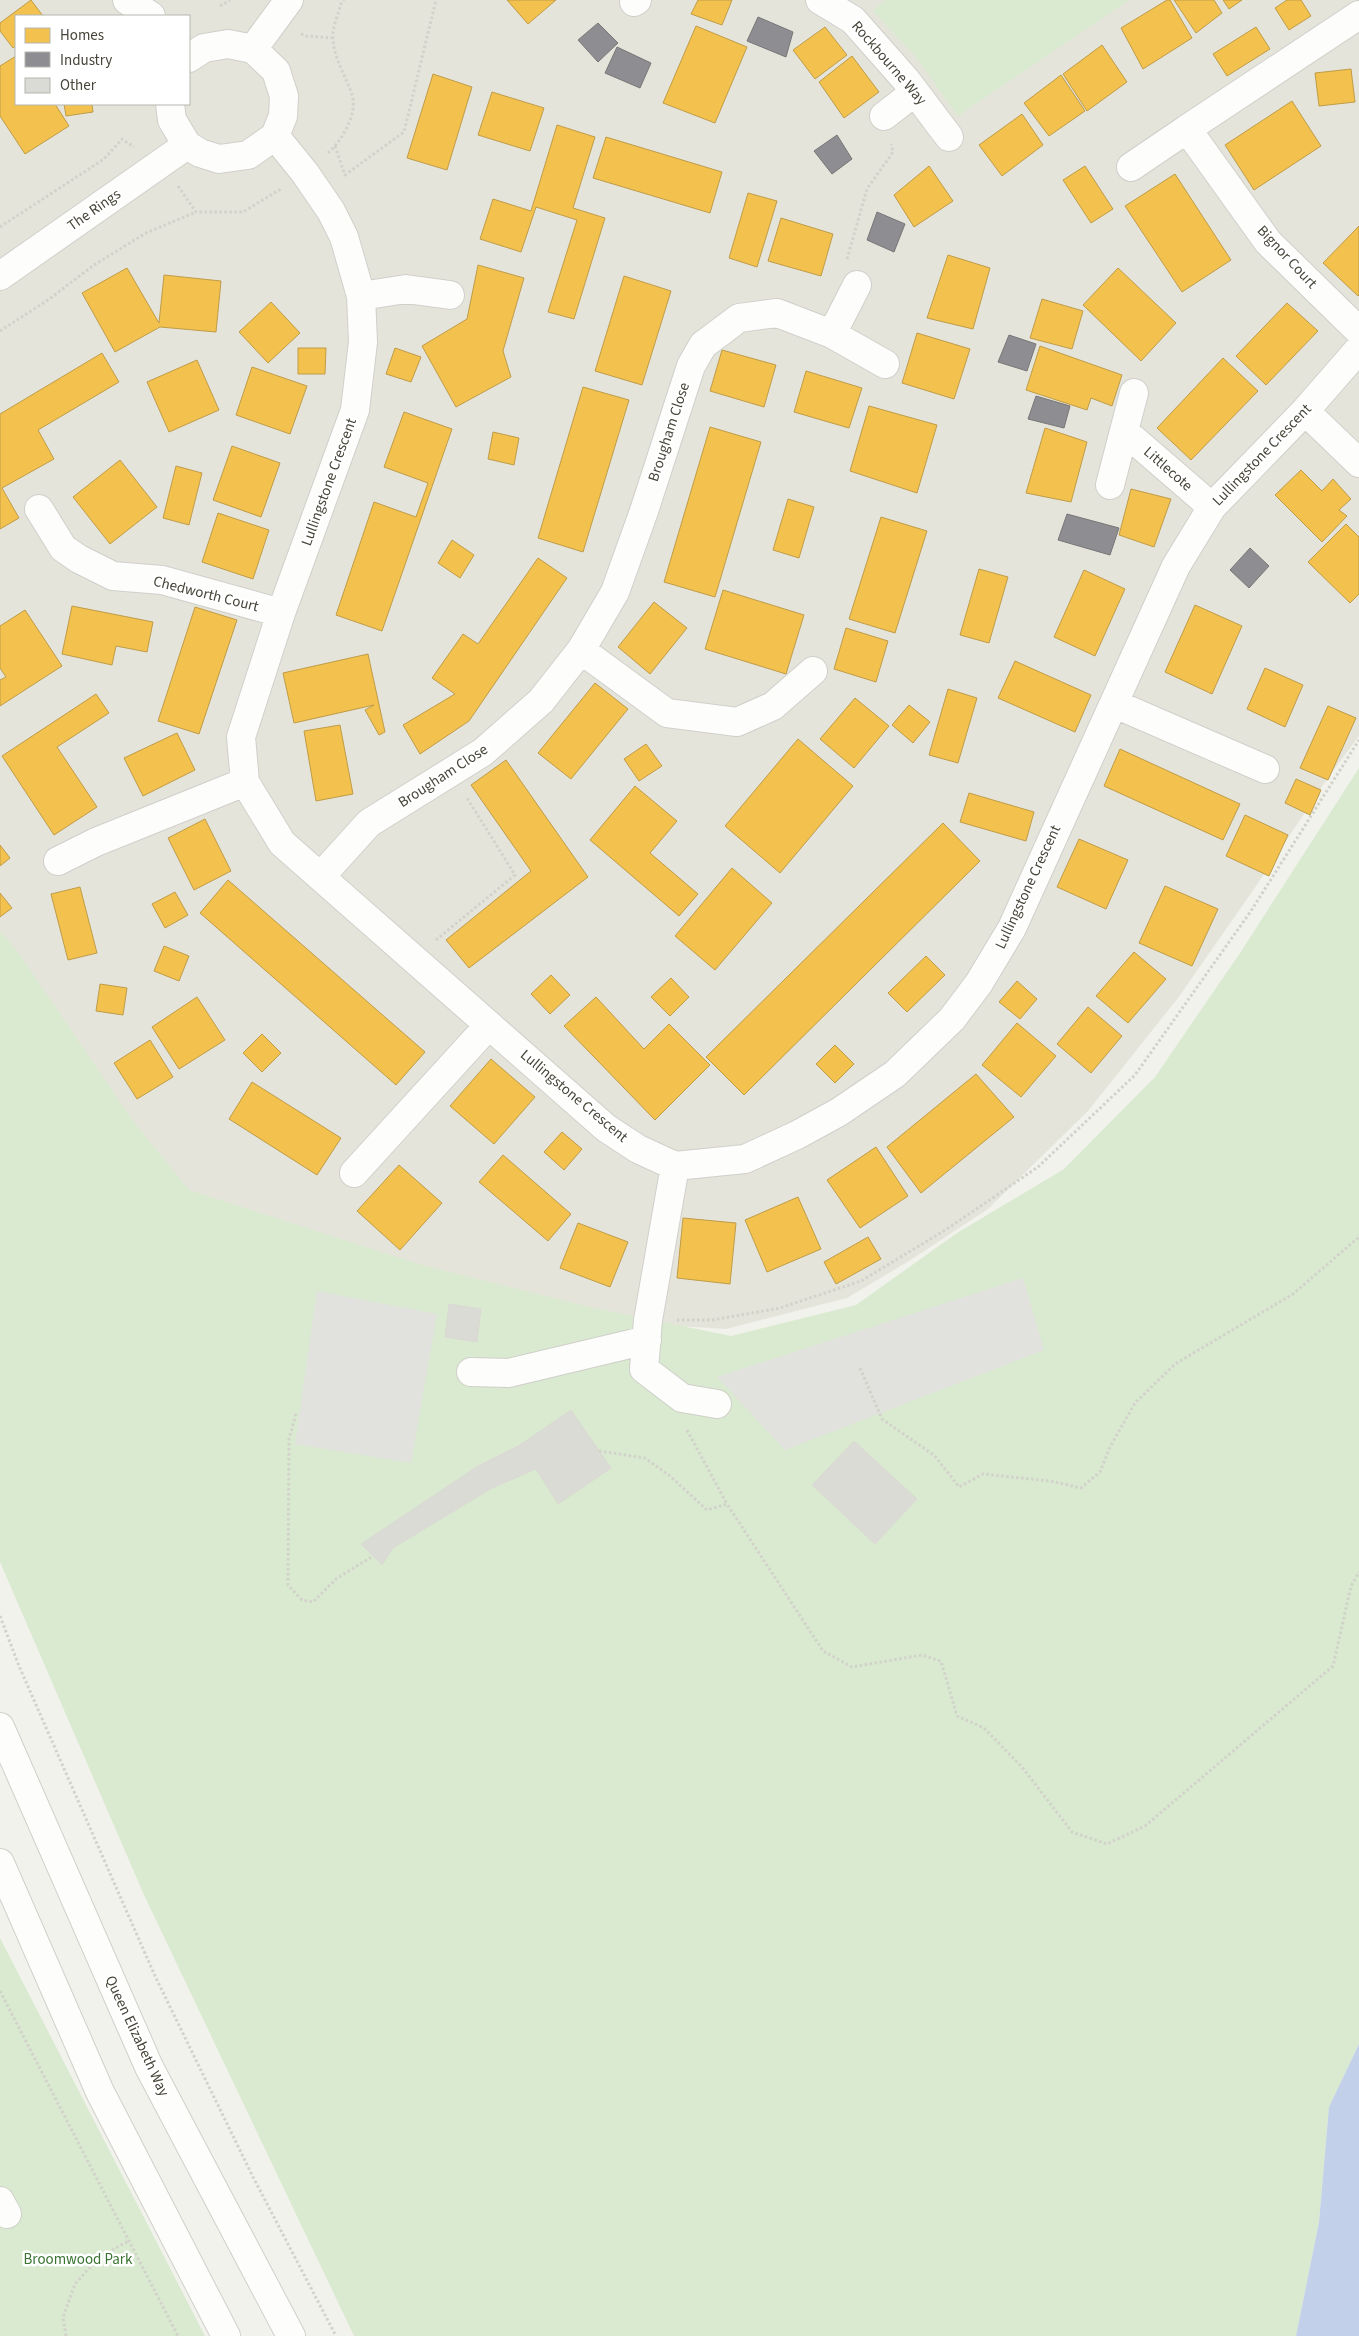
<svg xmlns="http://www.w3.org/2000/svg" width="1359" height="2336" font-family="'Source Sans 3',sans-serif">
	<rect width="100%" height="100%" fill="#f2f2ed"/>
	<!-- residential -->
	<path fill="#e5e4db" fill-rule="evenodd" d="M 0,0 L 1359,0 L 1359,736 L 1327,779 L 1254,889 L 1178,998 L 1088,1111 L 988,1209 L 909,1261 L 847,1298 L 726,1329 L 564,1319 L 184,1189 L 168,1172 L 0,944 ZM 16,16 L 189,16 L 189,104 L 16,104 Z"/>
	<!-- green -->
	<path fill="#d9ead0" d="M 885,0 L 1129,0 L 958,116 L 915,56 L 873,11 Z
		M 1359,768 L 1359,2044 L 1329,2107 L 1319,2222 L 1296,2336 L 354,2336 L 144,1895 L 0,1562 L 0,931 L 18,952 L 133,1121 L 189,1190 L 422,1265 L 594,1308 L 731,1336 L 856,1305 L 957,1233 L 1064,1169 L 1155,1077 L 1240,953 Z
		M 0,1938 L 205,2336 L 0,2336 Z"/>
	<!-- parking -->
	<path fill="#e1e1dd" d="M 1023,1278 L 1044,1350 L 785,1450 L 717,1377 Z
		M 317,1291 L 437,1314 L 411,1463 L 295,1444 Z"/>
	<!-- water -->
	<path fill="#c2d0ea" d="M 1359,2044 L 1359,2336 L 1296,2336 L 1319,2222 L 1329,2107 Z"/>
	<!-- homes -->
	<path fill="#f2c14e" stroke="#bf9c48" d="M 31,0 L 43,16 L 16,16 L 16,46 L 13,48 L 0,31 L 0,23 Z
		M 507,0 L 556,0 L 528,24 Z
		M 698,0 L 732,0 L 722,25 L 691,14 Z
		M 1167,0 L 1170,0 L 1192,38 L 1143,69 L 1121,28 Z
		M 1174,0 L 1214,0 L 1222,13 L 1196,33 Z
		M 1223,0 L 1242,0 L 1229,9 Z
		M 1287,0 L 1301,0 L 1311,16 L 1289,30 L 1275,8 Z
		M 696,26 L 747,47 L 715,123 L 663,103 Z
		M 825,27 L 847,55 L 815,79 L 793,50 Z
		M 1256,27 L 1270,49 L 1227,76 L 1213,54 Z
		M 1102,45 L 1127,82 L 1087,111 L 1063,74 Z
		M 16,56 L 16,104 L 55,104 L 69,126 L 25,154 L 0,116 L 0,66 Z
		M 852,56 L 879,92 L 844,118 L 819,82 Z
		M 1351,69 L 1355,102 L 1319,106 L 1315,73 Z
		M 433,74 L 472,87 L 447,170 L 407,158 Z
		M 1061,75 L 1085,111 L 1049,136 L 1024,103 Z
		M 492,92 L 544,108 L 530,151 L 478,135 Z
		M 1292,101 L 1321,146 L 1254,190 L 1225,145 Z
		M 64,104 L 92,104 L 93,112 L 66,116 Z
		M 1022,114 L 1043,145 L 1002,176 L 979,145 Z
		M 557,125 L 595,137 L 573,208 L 605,218 L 574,319 L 548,312 L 577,220 L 536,207 L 521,252 L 480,239 L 493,199 L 531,211 Z
		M 606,137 L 722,172 L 710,213 L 593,178 Z
		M 929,166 L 953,201 L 914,227 L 894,195 Z
		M 1085,166 L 1113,209 L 1091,223 L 1063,180 Z
		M 1175,174 L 1231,260 L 1182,292 L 1125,206 Z
		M 748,193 L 777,201 L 757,267 L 729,258 Z
		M 781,218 L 833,234 L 821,276 L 768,261 Z
		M 1359,226 L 1359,295 L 1358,296 L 1323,263 Z
		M 948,255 L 990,268 L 973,329 L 927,318 Z
		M 478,265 L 524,278 L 503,351 L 511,377 L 456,407 L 422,346 L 467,319 Z
		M 127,268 L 159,323 L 164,275 L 221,281 L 216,332 L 160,327 L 115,352 L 82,293 Z
		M 1118,268 L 1176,323 L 1141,361 L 1083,305 Z
		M 624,276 L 671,291 L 642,385 L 595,371 Z
		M 1042,299 L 1083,311 L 1072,349 L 1030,338 Z
		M 271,302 L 300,333 L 268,363 L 239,332 Z
		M 1287,303 L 1318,331 L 1266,385 L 1236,356 Z
		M 917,333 L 970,349 L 954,399 L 902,383 Z
		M 1040,346 L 1122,375 L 1112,406 L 1091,398 L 1087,410 L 1026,390 Z
		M 298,348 L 326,348 L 325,374 L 298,374 Z
		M 395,348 L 421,357 L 411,382 L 386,374 Z
		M 722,350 L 776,365 L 764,407 L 710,391 Z
		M 102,353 L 119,382 L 38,430 L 54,459 L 2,488 L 19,518 L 0,529 L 0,414 Z
		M 1223,358 L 1258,391 L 1191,460 L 1157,428 Z
		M 197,360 L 219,410 L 169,432 L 147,382 Z
		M 252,367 L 307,386 L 290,434 L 236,415 Z
		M 806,371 L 862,388 L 849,428 L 794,412 Z
		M 583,387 L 629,400 L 583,552 L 538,538 Z
		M 869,406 L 937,425 L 917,493 L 850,471 Z
		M 404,412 L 452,429 L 382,631 L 336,615 L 374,502 L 416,517 L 428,483 L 384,467 Z
		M 710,427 L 761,442 L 715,597 L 664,582 Z
		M 1045,428 L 1087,442 L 1071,502 L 1026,493 Z
		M 493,432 L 519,438 L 514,465 L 488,459 Z
		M 232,446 L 280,463 L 261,517 L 213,500 Z
		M 120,460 L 157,507 L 110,544 L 73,497 Z
		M 176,466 L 202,473 L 189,525 L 163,518 Z
		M 1301,470 L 1322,491 L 1333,479 L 1351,499 L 1339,510 L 1347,516 L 1322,542 L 1275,495 Z
		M 1131,489 L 1171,499 L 1154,547 L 1119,535 Z
		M 788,499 L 814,507 L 799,558 L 773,550 Z
		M 218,513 L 269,530 L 253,579 L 202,562 Z
		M 881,517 L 927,531 L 895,633 L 849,619 Z
		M 1346,524 L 1359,537 L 1359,594 L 1350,603 L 1308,562 Z
		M 452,540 L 474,555 L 460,578 L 438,563 Z
		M 538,558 L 567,578 L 469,721 L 420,754 L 403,725 L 455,694 L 432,678 L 463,634 L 478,644 Z
		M 979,569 L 1008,577 L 989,643 L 960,635 Z
		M 1084,570 L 1125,589 L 1095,656 L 1054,637 Z
		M 723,590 L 804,615 L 786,674 L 705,649 Z
		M 654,602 L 687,628 L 650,674 L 618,647 Z
		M 1195,605 L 1242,626 L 1212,694 L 1165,672 Z
		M 72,606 L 153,622 L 147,652 L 116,646 L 112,665 L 62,654 Z
		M 195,607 L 237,620 L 199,734 L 158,721 Z
		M 25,610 L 62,666 L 0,706 L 0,680 L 6,677 L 0,668 L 0,626 Z
		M 846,628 L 888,641 L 876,682 L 834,669 Z
		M 368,654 L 385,732 L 379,735 L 365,710 L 374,705 L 294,723 L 283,673 Z
		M 1015,661 L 1091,695 L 1075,732 L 998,698 Z
		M 1265,668 L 1303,685 L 1285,727 L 1247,709 Z
		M 595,683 L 628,709 L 571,779 L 538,753 Z
		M 948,689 L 977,698 L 958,763 L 929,755 Z
		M 96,694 L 109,713 L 57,747 L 97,807 L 54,835 L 2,756 Z
		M 855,698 L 889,726 L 854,768 L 820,739 Z
		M 909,705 L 930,722 L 913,743 L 892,725 Z
		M 1328,706 L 1356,718 L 1328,780 L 1300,768 Z
		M 340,725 L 353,794 L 316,801 L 304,731 Z
		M 177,733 L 195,770 L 143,796 L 124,758 Z
		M 798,739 L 853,786 L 780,873 L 725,826 Z
		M 646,744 L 662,766 L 639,781 L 624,759 Z
		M 1120,749 L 1240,804 L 1223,840 L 1104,786 Z
		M 506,760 L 588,877 L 469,968 L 446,940 L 531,871 L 471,785 Z
		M 1296,779 L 1321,790 L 1310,815 L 1285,803 Z
		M 635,786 L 677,821 L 650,853 L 698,894 L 679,916 L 590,840 Z
		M 969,793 L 1034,812 L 1026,841 L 960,822 Z
		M 1245,815 L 1288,835 L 1269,876 L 1226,856 Z
		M 205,819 L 231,871 L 194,890 L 168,838 Z
		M 943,823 L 980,861 L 744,1095 L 706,1057 Z
		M 1079,839 L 1128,860 L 1106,909 L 1057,887 Z
		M 0,845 L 10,858 L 0,866 Z
		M 732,868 L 772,903 L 715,970 L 675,936 Z
		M 228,880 L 425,1052 L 396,1085 L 200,913 Z
		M 1165,886 L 1218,909 L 1192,966 L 1139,943 Z
		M 80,887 L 97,953 L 68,960 L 51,894 Z
		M 175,892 L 188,915 L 165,928 L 152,904 Z
		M 0,893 L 12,908 L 0,917 Z
		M 164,946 L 189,956 L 179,981 L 154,971 Z
		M 1134,952 L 1166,979 L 1128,1023 L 1096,996 Z
		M 926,956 L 945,975 L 907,1012 L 888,993 Z
		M 551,975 L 570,995 L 550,1014 L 531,994 Z
		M 671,978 L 689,997 L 670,1016 L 651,997 Z
		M 1017,981 L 1037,999 L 1020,1019 L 999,1002 Z
		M 100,984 L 127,988 L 123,1015 L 96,1011 Z
		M 197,997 L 225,1040 L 179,1069 L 152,1027 Z
		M 596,997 L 644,1049 L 669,1024 L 710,1065 L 655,1120 L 564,1026 Z
		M 1088,1007 L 1122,1036 L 1091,1073 L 1057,1044 Z
		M 1017,1023 L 1056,1056 L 1021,1097 L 982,1065 Z
		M 262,1034 L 281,1053 L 262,1072 L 243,1053 Z
		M 150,1040 L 173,1077 L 137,1099 L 114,1063 Z
		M 835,1045 L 854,1064 L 835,1083 L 816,1064 Z
		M 491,1059 L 535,1097 L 494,1144 L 450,1106 Z
		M 976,1074 L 1014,1117 L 921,1193 L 887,1147 Z
		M 252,1082 L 341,1138 L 317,1175 L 229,1119 Z
		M 562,1132 L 582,1149 L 564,1170 L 544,1152 Z
		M 876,1147 L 908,1196 L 860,1228 L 827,1180 Z
		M 503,1155 L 571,1214 L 548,1241 L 479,1182 Z
		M 399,1165 L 442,1203 L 400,1250 L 357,1211 Z
		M 798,1197 L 821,1249 L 767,1272 L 745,1220 Z
		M 683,1218 L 736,1223 L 730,1284 L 677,1278 Z
		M 578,1223 L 628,1242 L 610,1287 L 560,1268 Z
		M 868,1237 L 881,1259 L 836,1284 L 824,1262 Z"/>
	<!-- industry -->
	<path fill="#8d8d92" stroke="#787777" d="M 758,17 L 793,32 L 786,57 L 747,41 Z
		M 598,23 L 618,43 L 598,62 L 578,40 Z
		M 617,47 L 651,63 L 640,88 L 605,73 Z
		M 837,135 L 852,159 L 832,174 L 814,151 Z
		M 877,212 L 905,224 L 894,252 L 867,240 Z
		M 1009,335 L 1036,344 L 1027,371 L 998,362 Z
		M 1036,396 L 1070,406 L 1064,428 L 1028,419 Z
		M 1067,514 L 1119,528 L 1110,555 L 1058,540 Z
		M 1250,548 L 1269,566 L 1249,588 L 1230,570 Z"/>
	<!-- building -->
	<path fill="#dbdbd5" stroke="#dad9d3" d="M 449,1304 L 481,1309 L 477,1342 L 445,1337 Z
		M 571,1410 L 611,1468 L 558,1504 L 536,1469 L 492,1488 L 393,1548 L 382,1565 L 361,1544 L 478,1466 L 520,1445 Z
		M 854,1441 L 917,1499 L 875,1544 L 812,1485 Z"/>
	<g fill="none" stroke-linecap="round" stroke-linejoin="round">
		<!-- minor casing -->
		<g stroke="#d0cfca" stroke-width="30">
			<path id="minor" d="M 127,0 L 151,16
				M 820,0 L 853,20 L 906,80 L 949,137
				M 634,2 L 637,0
				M 253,49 L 289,0
				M 170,104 L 172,120 L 187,145 L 200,153 L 219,159 L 248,155 L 275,136 L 283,116 L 284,96 L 276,71 L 253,49 L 228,44 L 204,48 L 189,58
				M 884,116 L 915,92
				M 1187,129 L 1359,15
				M 275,136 L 305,173 L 331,211 L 344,237 L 361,296 L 363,342 L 355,410 L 281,613 L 241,737 L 245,782 L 282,843 L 606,1128 L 638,1149 L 675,1166 L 745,1159 L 797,1135 L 839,1112 L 895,1074 L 952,1019 L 979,983 L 1012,928 L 1176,566 L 1212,507 L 1305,411 L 1359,349
				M 1131,167 L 1187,129 L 1268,242 L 1359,331
				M 0,276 L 187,145
				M 361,296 L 406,289 L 450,295
				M 832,334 L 857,285
				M 1305,411 L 1359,463
				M 1124,431 L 1134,393
				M 1110,485 L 1124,431 L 1212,507
				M 39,509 L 63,548 L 79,559 L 113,576 L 162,580 L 281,613
				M 581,650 L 667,713 L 737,722 L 773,706 L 813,671
				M 1115,704 L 1265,769
				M 58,861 L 96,842 L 245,782
				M 321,876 L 369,823 L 483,752 L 541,701 L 581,650 L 615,592 L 644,511 L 691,366 L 703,345 L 739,318 L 777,313 L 832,334 L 885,364
				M 675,1166 L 648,1320 L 644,1369 L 682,1398 L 717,1404
				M 354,1173 L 489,1025
				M 471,1372 L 509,1373 L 647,1340
				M 0,1727 L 149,2067 L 291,2336
				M 0,1863 L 100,2092 L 226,2336
				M 0,2201 L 7,2214"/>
		</g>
		<!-- path -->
		<path stroke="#d2d2cb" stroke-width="3" stroke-dasharray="2.5 2.5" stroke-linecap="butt" d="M 220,6 L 230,0
			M 301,34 L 306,36 L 333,38
			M 335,146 L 345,175 L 404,132 L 436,0
			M 328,153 C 342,140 358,114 352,95 C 346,76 334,59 333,39 C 332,28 338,15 341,4 L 344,0
			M 178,186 L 196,212 L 243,212 L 281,189
			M 0,227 L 104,159 L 122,139 L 134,147
			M 847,259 L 867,189 L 893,152 L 891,144
			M 0,331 L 48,300 L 94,265 L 146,233 L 196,212
			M 436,940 L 515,875 L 467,798
			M 677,1320 L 712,1320 L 780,1308 L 861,1281 L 947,1229 L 1038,1167 L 1135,1075 L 1251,911 L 1359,740
			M 860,1368 L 882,1419 L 935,1456 L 959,1487 L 983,1474 L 1050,1481 L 1081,1488 L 1100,1472 L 1110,1447 L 1135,1403 L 1175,1364 L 1293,1294 L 1359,1237
			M 296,1414 L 289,1439 L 288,1585 L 302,1600 L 313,1602 L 336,1579 L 373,1556
			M 687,1430 L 727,1504
			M 599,1451 L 645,1458 L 670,1476 L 707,1510 L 727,1504 L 823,1651 L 852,1667 L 922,1655 L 941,1661 L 957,1716 L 984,1728 L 1022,1767 L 1072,1832 L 1107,1844 L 1145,1826 L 1333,1666 L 1351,1586 L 1359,1572
			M 0,1616 L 19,1666 L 155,1976 L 253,2177 L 336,2336
			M 0,1991 L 178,2336
			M 66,2336 L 63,2317 L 75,2284 L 98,2258 L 130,2240"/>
		<!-- minor -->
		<use href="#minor" stroke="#fdfdfc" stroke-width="28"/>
	</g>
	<g text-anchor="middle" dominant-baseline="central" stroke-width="5" stroke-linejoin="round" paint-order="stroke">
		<!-- street labels -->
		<g font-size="15" fill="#474539" stroke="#fff">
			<text transform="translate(889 63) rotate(49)">Rockbourne Way</text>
			<text transform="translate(94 210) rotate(-35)">The Rings</text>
			<text transform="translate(1287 257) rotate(47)">Bignor Court</text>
			<text transform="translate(669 432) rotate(-72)">Brougham Close</text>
			<text transform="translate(1262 455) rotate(-46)">Lullingstone Crescent</text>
			<text transform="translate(1168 469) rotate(41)">Littlecote</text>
			<text transform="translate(329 482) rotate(-70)">Lullingstone Crescent</text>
			<text transform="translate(206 594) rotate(14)">Chedworth Court</text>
			<text transform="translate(443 776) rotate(-33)">Brougham Close</text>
			<text transform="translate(1028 887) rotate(-65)">Lullingstone Crescent</text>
			<text transform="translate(574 1096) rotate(40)">Lullingstone Crescent</text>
			<text transform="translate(137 2036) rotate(65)">Queen Elizabeth Way</text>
		</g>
		<!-- park labels -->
		<g font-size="15" fill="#3a7332" stroke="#fff">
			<text x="78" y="2259">Broomwood Park</text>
		</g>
	</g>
	<!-- legend -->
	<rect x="15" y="15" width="175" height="90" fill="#ffffff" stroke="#b5b5b0"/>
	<rect x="25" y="28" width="25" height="15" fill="#f2c14e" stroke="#b5b5b0"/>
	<text x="60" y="40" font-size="15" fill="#474539">Homes</text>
	<rect x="25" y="52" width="25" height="15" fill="#8d8d92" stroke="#b5b5b0"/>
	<text x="60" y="65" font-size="15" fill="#474539">Industry</text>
	<rect x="25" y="78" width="25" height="15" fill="#dbdbd5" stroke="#b5b5b0"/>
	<text x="60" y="90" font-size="15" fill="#474539">Other</text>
</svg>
